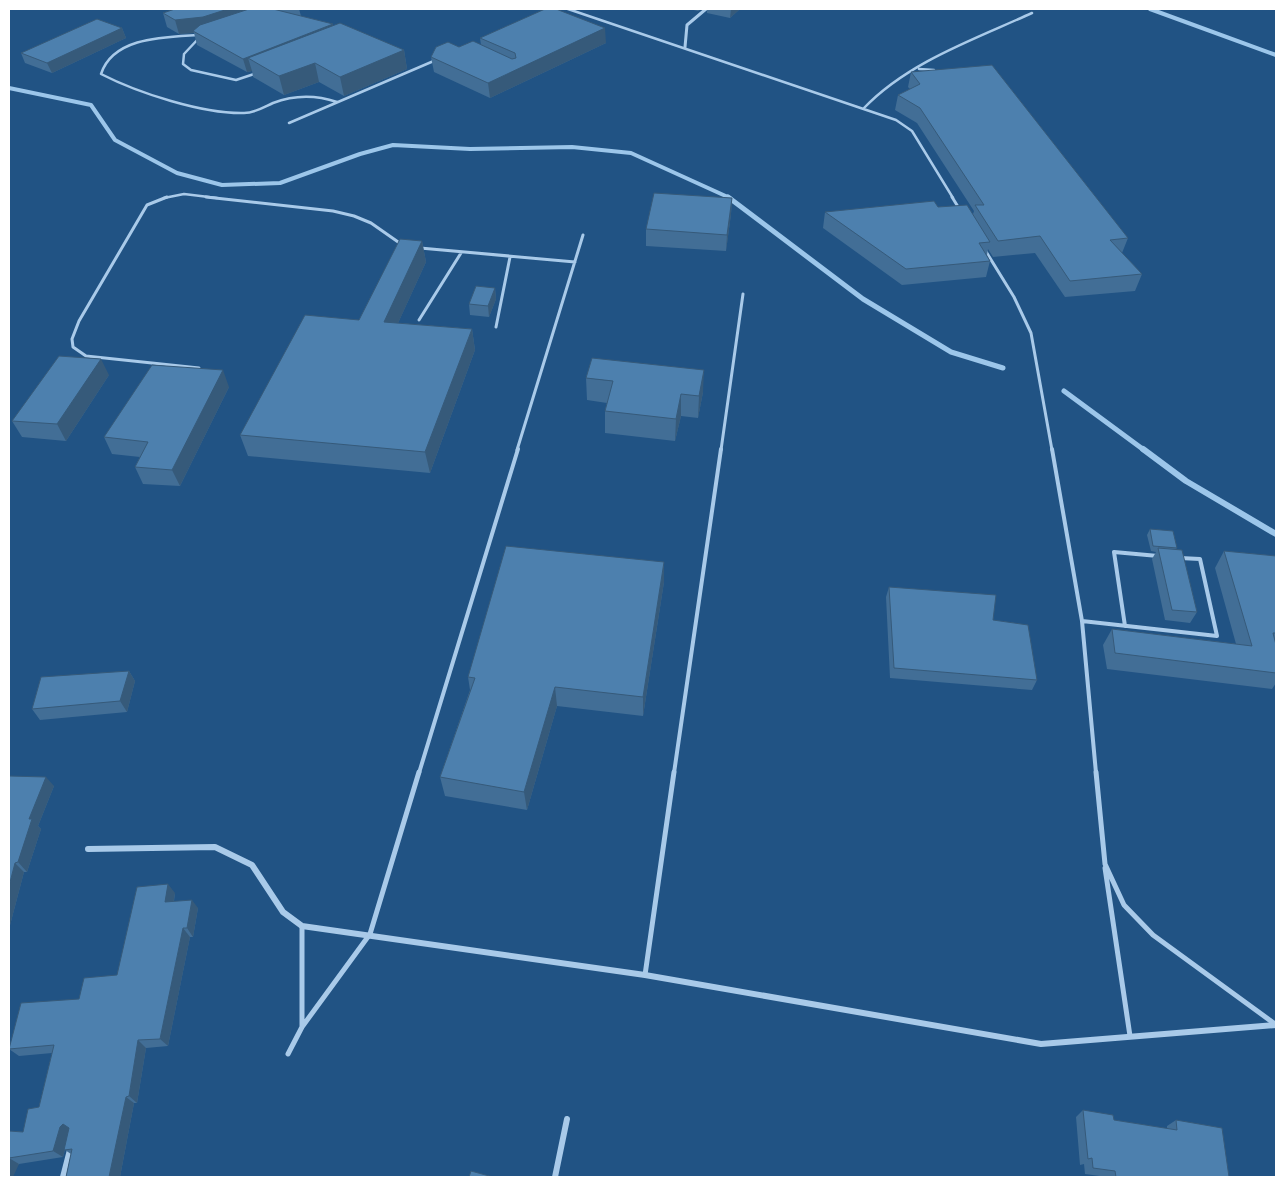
<svg xmlns="http://www.w3.org/2000/svg" width="1285" height="1186" font-family="Poppins,sans-serif">
	<rect width="100%" height="100%" fill="#215384"/>
	<g fill="none" stroke-linecap="round" stroke-linejoin="round">
		<!-- stream-far2 -->
		<path stroke="#9cc6ea" stroke-width="4" d="M 1150,9 L 1276,55
			M 9,88 L 91,105 L 115,140 L 177,173 L 222,185 L 280,183 L 360,154 L 393,145 L 470,149 L 572,147 L 631,153 L 730,198"/>
		<!-- stream-far1 -->
		<path stroke="#9cc6ea" stroke-width="5" d="M 728,197 L 863,299 L 951,352 L 1003,368
			M 1064,391 L 1144,450"/>
		<!-- stream -->
		<path stroke="#9cc6ea" stroke-width="6" d="M 1143,449 L 1186,481 L 1276,534"/>
		<!-- service-far3 -->
		<path stroke="#a9cae9" stroke-width="2.5" d="M 568,9 L 896,120 L 912,131 L 953,198
			M 197,35 C 164,37 113,37 101,74 C 138,93 203,114 244,113 C 255,113 264,107 273,103 C 294,95 316,95 337,102
			M 199,38 L 184,54 L 183,64 L 191,70 L 236,80 L 257,73
			M 919,69 L 934,70
			M 864,108 C 908,62 975,39 1032,13
			M 289,123 L 436,60
			M 164,198 L 184,194 L 217,198"/>
		<!-- service-far2 -->
		<path stroke="#a9cae9" stroke-width="3" d="M 167,197 L 147,205 L 79,321 L 72,339 L 73,347 L 86,356 L 199,368
			M 206,197 L 333,211 L 354,216 L 371,223 L 401,244
			M 952,197 L 960,210
			M 420,248 L 575,262
			M 985,250 L 1014,297 L 1031,333 L 1052,450
			M 419,320 L 461,253
			M 496,327 L 510,257
			M 517,450 L 583,235
			M 721,450 L 743,294"/>
		<!-- service-far1 -->
		<path stroke="#a9cae9" stroke-width="4" d="M 1052,449 L 1082,621 L 1096,773
			M 1082,621 L 1217,636 L 1200,559 L 1180,558
			M 1125,626 L 1114,552 L 1158,556
			M 419,773 L 518,449
			M 674,773 L 721,449"/>
		<!-- service -->
		<path stroke="#a9cae9" stroke-width="5" d="M 1096,772 L 1105,864 L 1124,905 L 1153,935 L 1275,1024
			M 1105,868 L 1130,1036
			M 645,975 L 674,772
			M 302,1027 L 370,934 L 419,772
			M 288,1054 L 302,1027 L 302,926"/>
		<!-- minor-far1 -->
		<path stroke="#a9cae9" stroke-width="3" d="M 685,47 L 687,25 L 706,9"/>
		<!-- minor -->
		<path stroke="#a9cae9" stroke-width="6" d="M 88,849 L 215,847 L 252,865 L 283,912 L 302,926 L 645,975 L 1041,1044 L 1276,1025
			M 63,1177 L 71,1146
			M 555,1177 L 567,1119"/>
	</g>
	<!-- wall -->
	<path fill="#426e96" d="M 175,9 L 299,9 L 301,16 L 333,26 L 404,50 L 407,69 L 344,96 L 319,82 L 284,95 L 253,77 L 252,71 L 247,72 L 197,45 L 194,33 L 179,34 L 167,27 L 163,13 Z
		M 689,9 L 702,9 L 698,11 Z
		M 707,9 L 740,9 L 730,18 L 707,13 Z
		M 122,28 L 126,38 L 52,73 L 25,63 L 21,53 Z
		M 480,38 L 606,43 L 490,98 L 434,72 L 431,57 L 459,47 L 481,45 Z
		M 911,72 L 1128,238 L 1122,253 L 1142,274 L 1135,291 L 1065,297 L 1035,253 L 993,257 L 988,249 L 987,255 L 990,261 L 986,277 L 902,285 L 823,228 L 825,212 L 938,207 L 973,214 L 974,211 L 917,123 L 895,110 L 898,95 L 910,89 L 908,87 Z
		M 732,198 L 731,214 L 726,251 L 646,246 L 646,229 Z
		M 422,241 L 426,262 L 398,323 L 472,329 L 475,350 L 430,473 L 248,456 L 240,435 L 359,320 Z
		M 495,288 L 496,299 L 489,317 L 470,315 L 469,304 Z
		M 109,375 L 66,441 L 22,437 L 12,421 Z
		M 586,378 L 703,392 L 698,418 L 681,416 L 675,441 L 605,433 L 605,411 L 607,403 L 587,400 Z
		M 229,387 L 180,486 L 143,484 L 135,467 L 140,457 L 112,454 L 104,437 Z
		M 1150,529 L 1177,548 L 1176,549 L 1197,612 L 1190,623 L 1165,620 L 1152,559 L 1156,552 L 1151,551 L 1147,535 Z
		M 1224,551 L 1276,558 L 1276,683 L 1272,689 L 1107,669 L 1103,645 L 1112,629 L 1236,644 L 1215,568 Z
		M 664,562 L 664,582 L 643,716 L 557,706 L 527,810 L 445,796 L 440,777 L 470,690 L 468,677 Z
		M 889,587 L 1037,680 L 1032,690 L 890,678 L 886,597 Z
		M 129,671 L 135,681 L 127,712 L 40,720 L 32,709 Z
		M 9,776 L 54,786 L 38,826 L 41,829 L 27,872 L 24,872 L 9,929 Z
		M 175,893 L 174,901 L 198,908 L 193,937 L 190,937 L 168,1046 L 146,1048 L 137,1103 L 134,1103 L 120,1177 L 66,1177 L 71,1154 L 65,1150 L 63,1157 L 19,1164 L 9,1177 L 9,1131 L 23,1132 L 39,1107 L 52,1053 L 19,1056 L 9,1049 L 79,999 L 117,975 Z
		M 1083,1110 L 1114,1120 L 1167,1129 L 1167,1126 L 1176,1120 L 1229,1177 L 1107,1177 L 1085,1174 L 1084,1164 L 1080,1165 L 1076,1117 Z"/>
	<!-- shaded-wall -->
	<path fill="#365a7a" d="M 228,9 L 262,9 L 193,31 L 194,33 L 179,34 L 175,20 Z
		M 731,9 L 740,9 L 730,18 Z
		M 333,24 L 336,37 L 248,58 L 252,71 L 247,72 L 243,59 Z
		M 122,28 L 126,38 L 52,73 L 47,63 Z
		M 605,28 L 606,43 L 490,98 L 488,83 Z
		M 404,50 L 407,69 L 344,96 L 340,77 Z
		M 315,63 L 319,82 L 284,95 L 279,76 Z
		M 732,198 L 731,214 L 726,251 L 727,235 Z
		M 422,241 L 426,262 L 389,343 L 384,322 Z
		M 495,288 L 496,299 L 489,317 L 488,306 Z
		M 472,329 L 475,350 L 430,473 L 425,452 Z
		M 101,359 L 109,375 L 66,441 L 57,424 Z
		M 223,370 L 229,387 L 180,486 L 172,470 Z
		M 704,370 L 703,392 L 698,418 L 699,396 Z
		M 681,394 L 681,416 L 675,441 L 676,419 Z
		M 664,562 L 664,582 L 643,716 L 643,697 Z
		M 129,671 L 135,681 L 127,712 L 120,701 Z
		M 555,687 L 557,706 L 527,810 L 524,792 Z
		M 46,777 L 54,786 L 38,826 L 41,829 L 27,872 L 18,862 L 29,819 Z
		M 15,863 L 24,872 L 9,929 L 9,886 Z
		M 168,884 L 175,893 L 172,911 L 165,902 Z
		M 192,900 L 198,908 L 193,937 L 187,928 Z
		M 183,928 L 190,937 L 168,1046 L 160,1039 Z
		M 138,1040 L 146,1048 L 137,1103 L 129,1096 Z
		M 126,1097 L 134,1103 L 120,1177 L 109,1177 Z
		M 63,1124 L 72,1130 L 69,1134 L 63,1157 L 53,1151 L 60,1127 Z
		M 9,1158 L 19,1164 L 13,1177 L 9,1177 Z"/>
	<!-- building -->
	<path fill="#4d80ae" stroke="#365a7a" d="M 175,9 L 228,9 L 203,17 L 175,20 L 163,13 Z
		M 249,9 L 273,9 L 333,24 L 243,59 L 193,31 L 200,25 Z
		M 545,9 L 556,9 L 605,28 L 488,83 L 431,57 L 436,47 L 448,42 L 459,47 L 473,41 L 512,59 L 516,58 L 515,53 L 480,38 Z
		M 97,19 L 122,28 L 47,63 L 21,53 Z
		M 340,23 L 404,50 L 340,77 L 315,63 L 279,76 L 248,58 Z
		M 992,65 L 1128,238 L 1110,240 L 1142,274 L 1070,281 L 1040,236 L 998,241 L 975,205 L 984,205 L 920,108 L 898,95 L 920,84 L 911,72 Z
		M 654,193 L 732,198 L 727,235 L 646,229 Z
		M 934,201 L 938,207 L 967,205 L 990,242 L 979,243 L 990,261 L 906,269 L 825,212 Z
		M 400,239 L 422,241 L 384,322 L 472,329 L 425,452 L 240,435 L 305,315 L 359,320 Z
		M 476,286 L 495,288 L 488,306 L 469,304 Z
		M 59,356 L 101,359 L 57,424 L 12,421 Z
		M 592,358 L 704,370 L 699,396 L 681,394 L 676,419 L 605,411 L 613,381 L 586,378 Z
		M 152,365 L 223,370 L 172,470 L 135,467 L 148,442 L 104,437 Z
		M 1150,529 L 1173,531 L 1177,548 L 1153,546 Z
		M 506,546 L 664,562 L 643,697 L 555,687 L 524,792 L 440,777 L 475,678 L 468,677 Z
		M 1158,548 L 1182,550 L 1197,612 L 1172,610 Z
		M 1224,551 L 1276,556 L 1276,633 L 1273,633 L 1276,645 L 1276,673 L 1115,653 L 1112,629 L 1252,646 Z
		M 889,587 L 996,595 L 993,620 L 1028,625 L 1037,680 L 894,668 Z
		M 129,671 L 120,701 L 32,709 L 41,677 Z
		M 9,776 L 46,777 L 29,819 L 32,819 L 18,862 L 15,863 L 9,886 Z
		M 168,884 L 165,902 L 192,900 L 187,928 L 183,928 L 160,1039 L 138,1040 L 129,1096 L 126,1097 L 109,1177 L 66,1177 L 72,1149 L 64,1150 L 69,1128 L 63,1124 L 60,1127 L 53,1151 L 9,1158 L 9,1131 L 23,1132 L 28,1109 L 39,1107 L 54,1045 L 9,1049 L 21,1003 L 79,999 L 84,978 L 117,975 L 137,887 Z
		M 1083,1110 L 1113,1115 L 1114,1120 L 1177,1130 L 1176,1120 L 1222,1128 L 1229,1177 L 1116,1177 L 1115,1171 L 1093,1168 L 1092,1158 L 1088,1159 Z
		M 471,1171 L 493,1177 L 469,1177 Z"/>
	<!-- border -->
	<rect width="1285" height="1186" fill="none" stroke="#ffffff" stroke-width="20"/>
</svg>
